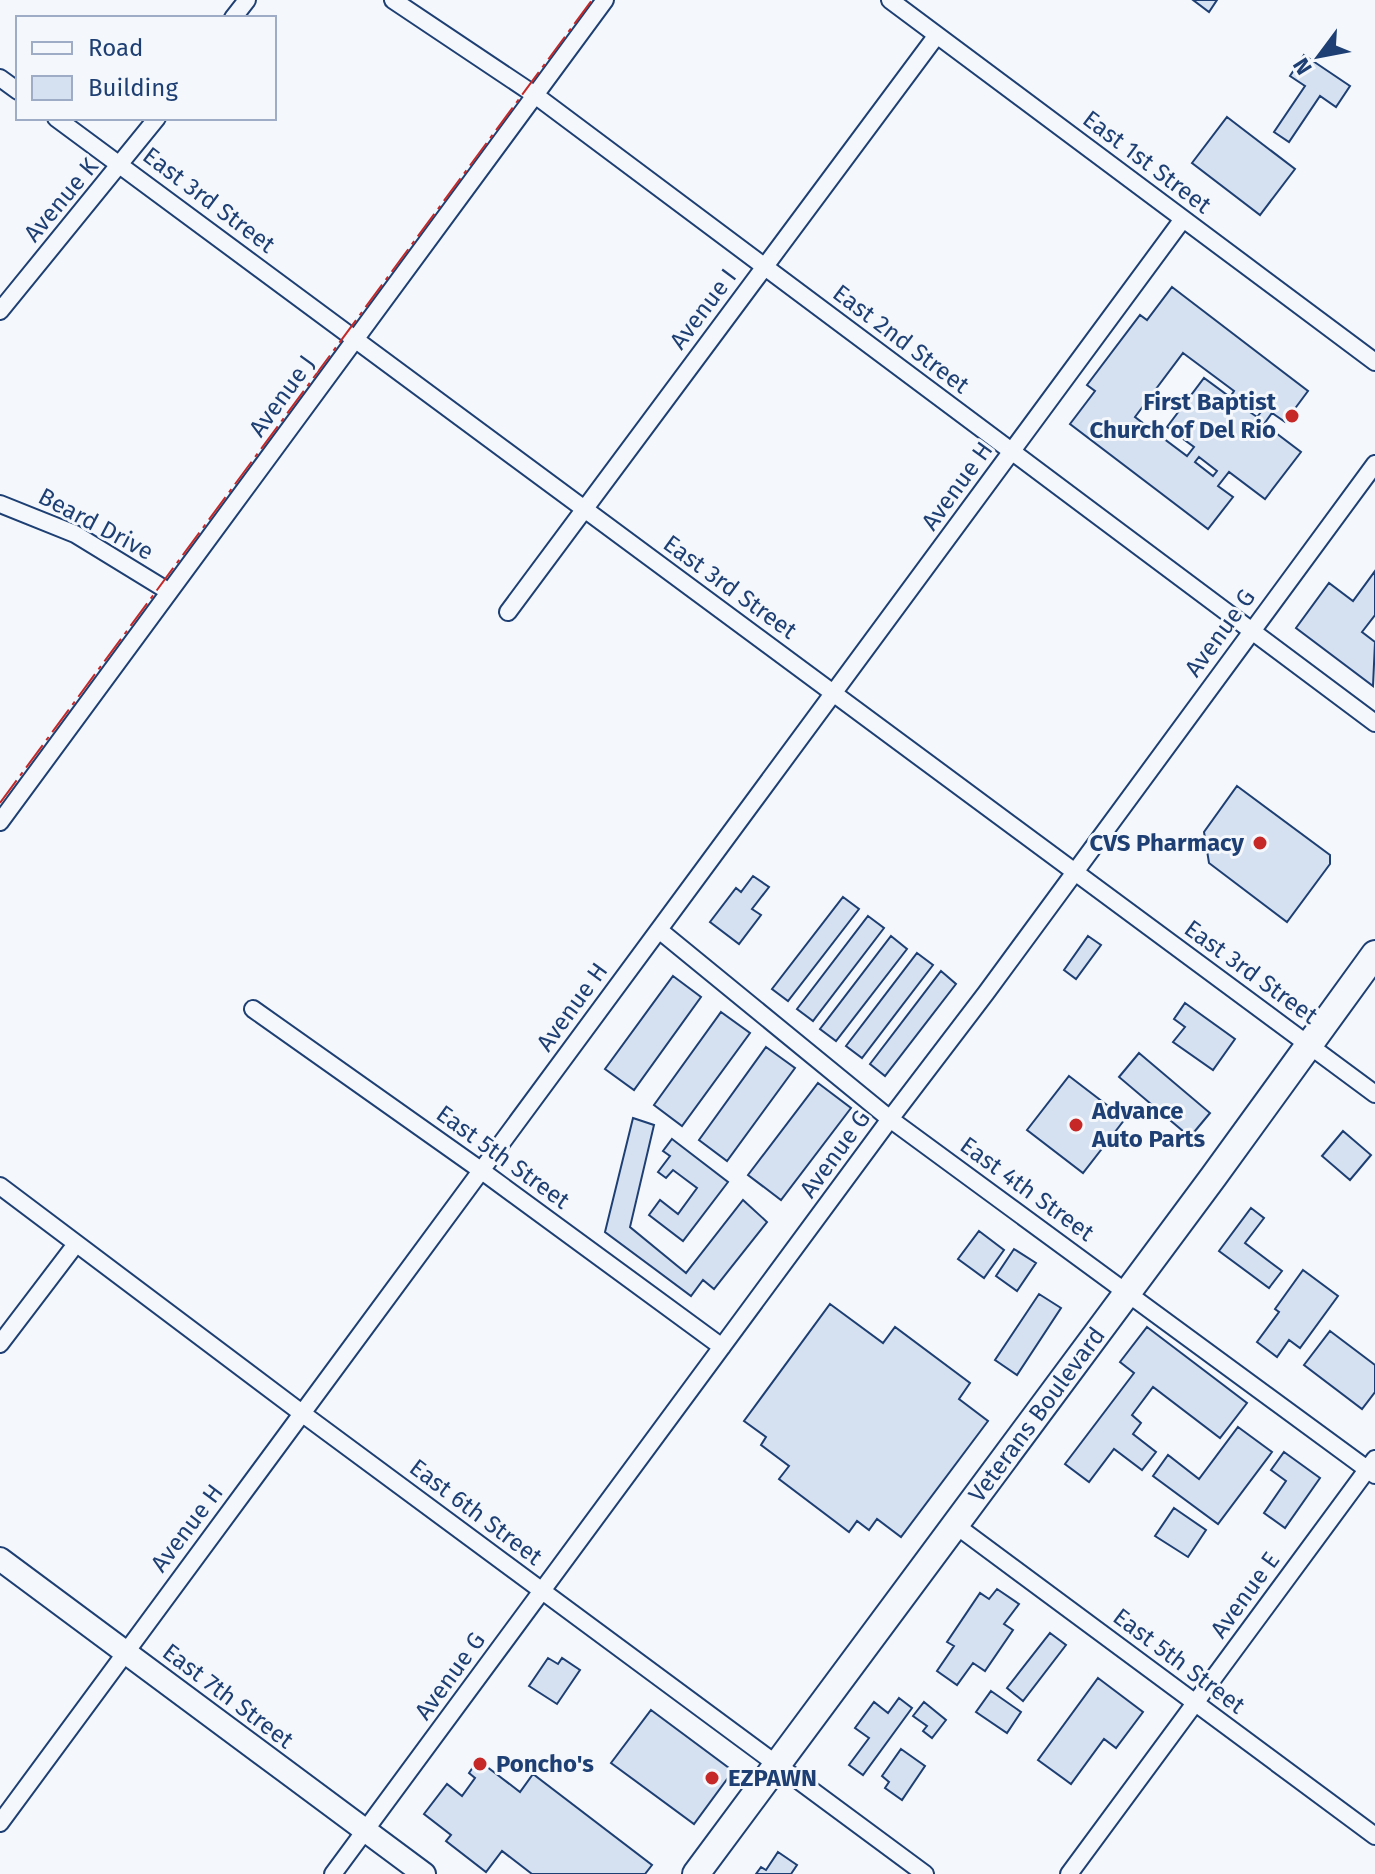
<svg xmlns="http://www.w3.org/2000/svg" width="1375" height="1874" font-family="'Fira Sans',sans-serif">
	<rect width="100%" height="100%" fill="#f4f7fb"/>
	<!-- building -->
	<path fill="#d5e0f0" stroke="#1d3f73" stroke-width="2" fill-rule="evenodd" d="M 1193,0 L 1217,0 L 1209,12 Z
		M 1304,55 L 1350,86 L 1336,107 L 1320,96 L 1289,142 L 1274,132 L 1305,86 L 1290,76 Z
		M 1227,117 L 1295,169 L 1260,215 L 1192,163 Z
		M 1172,287 L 1308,391 L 1285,422 L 1272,413 L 1264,424 L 1301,452 L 1265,499 L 1229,472 L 1218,486 L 1233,497 L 1208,529 L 1070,424 L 1095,391 L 1087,385 L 1140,315 L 1147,320 ZM 1183,353 L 1234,391 L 1230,397 L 1204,378 L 1167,427 L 1194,447 L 1187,456 L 1135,417 ZM 1242,397 L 1261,412 L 1257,417 L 1237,403 ZM 1199,457 L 1217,471 L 1213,476 L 1195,462 Z
		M 1375,571 L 1375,615 L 1362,632 L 1375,642 L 1373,686 L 1296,628 L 1329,583 L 1353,601 Z
		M 1237,786 L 1330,855 L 1330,864 L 1287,922 L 1209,863 L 1204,832 Z
		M 753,876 L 769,887 L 752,909 L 761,915 L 739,944 L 710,922 L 736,888 L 741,892 Z
		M 843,897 L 859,909 L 788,1001 L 772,989 Z
		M 868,916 L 884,928 L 813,1021 L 797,1009 Z
		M 891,936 L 907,949 L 836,1041 L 820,1029 Z
		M 1088,936 L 1101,945 L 1076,979 L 1064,970 Z
		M 917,953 L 933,965 L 862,1058 L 846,1046 Z
		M 941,971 L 956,984 L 885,1076 L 870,1064 Z
		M 673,976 L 701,997 L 634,1090 L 605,1069 Z
		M 1185,1003 L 1235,1039 L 1213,1070 L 1173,1042 L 1185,1027 L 1174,1019 Z
		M 721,1012 L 750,1033 L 682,1126 L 654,1105 Z
		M 766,1047 L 795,1068 L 727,1161 L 699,1140 Z
		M 1139,1053 L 1210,1113 L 1190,1137 L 1119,1077 Z
		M 1069,1076 L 1125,1119 L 1083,1173 L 1027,1130 Z
		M 818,1083 L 851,1108 L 781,1200 L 748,1175 Z
		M 633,1118 L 654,1125 L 630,1227 L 686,1273 L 743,1200 L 767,1222 L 714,1289 L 703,1280 L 691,1296 L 605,1232 Z
		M 1343,1131 L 1371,1155 L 1350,1180 L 1322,1156 Z
		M 672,1139 L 728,1182 L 683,1241 L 649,1215 L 660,1200 L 678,1214 L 697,1188 L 673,1170 L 666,1178 L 658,1172 L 670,1156 L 663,1151 Z
		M 1251,1208 L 1264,1218 L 1245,1243 L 1282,1271 L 1269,1288 L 1219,1251 Z
		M 979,1231 L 1004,1250 L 984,1278 L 958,1259 Z
		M 1014,1249 L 1036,1263 L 1017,1291 L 996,1276 Z
		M 1303,1270 L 1338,1296 L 1300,1348 L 1289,1340 L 1277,1357 L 1257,1342 L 1279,1312 L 1275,1309 Z
		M 1039,1294 L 1061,1308 L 1017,1375 L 995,1360 Z
		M 830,1304 L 883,1343 L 895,1327 L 970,1383 L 959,1399 L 988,1421 L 901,1537 L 877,1519 L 869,1530 L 857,1521 L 849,1532 L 779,1479 L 789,1466 L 761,1445 L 766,1437 L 744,1421 Z
		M 1147,1327 L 1247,1403 L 1220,1438 L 1153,1387 L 1132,1415 L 1141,1423 L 1133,1434 L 1156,1452 L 1142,1470 L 1114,1449 L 1089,1482 L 1065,1464 L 1134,1373 L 1120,1362 Z
		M 1330,1331 L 1375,1365 L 1375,1392 L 1362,1409 L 1304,1365 Z
		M 1238,1427 L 1272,1452 L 1218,1524 L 1153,1476 L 1168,1455 L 1199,1479 Z
		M 1284,1452 L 1320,1478 L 1285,1528 L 1264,1513 L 1286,1481 L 1271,1470 Z
		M 1174,1508 L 1206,1530 L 1188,1557 L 1155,1536 Z
		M 997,1589 L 1019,1604 L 1004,1624 L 1013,1630 L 985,1671 L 973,1663 L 957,1685 L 937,1671 L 954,1646 L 947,1642 L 980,1593 L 989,1599 Z
		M 1050,1633 L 1066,1645 L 1023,1701 L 1007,1688 Z
		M 548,1658 L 558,1664 L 562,1658 L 580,1670 L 557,1704 L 529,1686 Z
		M 1098,1678 L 1143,1712 L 1116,1748 L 1104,1739 L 1071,1784 L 1038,1760 Z
		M 991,1691 L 1021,1712 L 1007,1733 L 976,1712 Z
		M 899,1698 L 912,1708 L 863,1775 L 849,1765 L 869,1738 L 855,1728 L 874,1702 L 888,1713 Z
		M 924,1702 L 946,1720 L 932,1738 L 923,1731 L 927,1726 L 913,1716 Z
		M 651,1710 L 733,1771 L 694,1824 L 611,1763 Z
		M 901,1749 L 925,1766 L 902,1800 L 885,1788 L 889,1782 L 882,1776 Z
		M 478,1760 L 520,1792 L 533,1774 L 652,1865 L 645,1874 L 532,1874 L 502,1851 L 486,1872 L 446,1841 L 451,1835 L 424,1814 L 447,1784 L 462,1796 L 475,1778 L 469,1773 Z
		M 778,1852 L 797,1865 L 791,1874 L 756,1874 L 761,1867 L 766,1870 Z"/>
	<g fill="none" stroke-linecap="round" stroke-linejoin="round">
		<!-- street casing -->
		<g stroke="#1d3f73" stroke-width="20">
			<path id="street" d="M 393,0 L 535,95 L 1375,723
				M 890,0 L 1375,362
				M 233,18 L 247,0
				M 0,78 L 18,91
				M 56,118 L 1375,1094
				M 0,311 L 157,118
				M 0,504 L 75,534 L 168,591
				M 508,612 L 937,35
				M 0,822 L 605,0
				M 659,930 L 890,1119 L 1375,1475
				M 253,1009 L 482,1171 L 722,1347
				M 0,1186 L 303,1414 L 925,1874
				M 0,1344 L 76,1244
				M 954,1524 L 1375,1836
				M 0,1823 L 1183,219
				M 333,1874 L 890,1119 L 986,993 L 1375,464
				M 1069,1874 L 1375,1459"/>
		</g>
		<!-- secondary casing -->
		<g stroke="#1d3f73" stroke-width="26">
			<path id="secondary" d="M 0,1559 L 424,1874"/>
		</g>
		<!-- primary casing -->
		<g stroke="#1d3f73" stroke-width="30">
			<g id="primary">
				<path id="s1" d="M 696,1874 L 1214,1176 L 1375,954"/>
			</g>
		</g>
		<!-- street -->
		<use href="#street" stroke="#f4f7fb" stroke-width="16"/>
		<!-- secondary -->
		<use href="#secondary" stroke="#f4f7fb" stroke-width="22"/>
		<!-- primary -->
		<use href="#primary" stroke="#f4f7fb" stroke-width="26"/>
		<!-- power -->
		<path stroke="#c62828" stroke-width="2" stroke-dasharray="28 6 4 6" stroke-linecap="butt" d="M 0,803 L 592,0"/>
	</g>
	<!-- markers -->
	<g fill="#c62828" stroke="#f4f7fb" stroke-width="3">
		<circle cx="1292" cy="416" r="8"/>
		<circle cx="1260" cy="843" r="8"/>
		<circle cx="1076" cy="1125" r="8"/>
		<circle cx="480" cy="1764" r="8"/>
		<circle cx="712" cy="1778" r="8"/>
	</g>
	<g text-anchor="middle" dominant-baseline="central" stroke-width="6" stroke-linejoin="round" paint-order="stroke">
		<!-- street labels -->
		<g font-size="24" fill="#1d3f73" stroke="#f4f7fb">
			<text transform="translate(1147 162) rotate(37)">East 1st Street</text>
			<text transform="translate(61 200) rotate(-50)">Avenue K</text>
			<text transform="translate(209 200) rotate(37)">East 3rd Street</text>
			<text transform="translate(703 309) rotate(-53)">Avenue I</text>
			<text transform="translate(901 339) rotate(37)">East 2nd Street</text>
			<text transform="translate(282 396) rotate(-54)">Avenue J</text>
			<text transform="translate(957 486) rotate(-54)">Avenue H</text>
			<text transform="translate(96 524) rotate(28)">Beard Drive</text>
			<text transform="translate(730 587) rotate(36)">East 3rd Street</text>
			<text transform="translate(1220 633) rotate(-54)">Avenue G</text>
			<text transform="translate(1251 972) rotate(36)">East 3rd Street</text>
			<text transform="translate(572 1007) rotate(-54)">Avenue H</text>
			<text transform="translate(835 1154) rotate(-54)">Avenue G</text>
			<text transform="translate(503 1157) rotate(36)">East 5th Street</text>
			<text transform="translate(1027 1189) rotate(36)">East 4th Street</text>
			<text stroke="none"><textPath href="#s1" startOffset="572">Veterans Boulevard</textPath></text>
			<text transform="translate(476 1512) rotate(37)">East 6th Street</text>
			<text transform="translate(187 1528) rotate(-53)">Avenue H</text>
			<text transform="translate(1245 1595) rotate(-54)">Avenue E</text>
			<text transform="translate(1179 1661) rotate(37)">East 5th Street</text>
			<text transform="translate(450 1676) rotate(-54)">Avenue G</text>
			<text transform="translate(228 1696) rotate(37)">East 7th Street</text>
		</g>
		<!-- poi labels -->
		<g font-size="24" font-weight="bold" fill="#1d3f73" stroke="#f4f7fb" text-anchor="start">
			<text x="1276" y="402" text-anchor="end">First Baptist<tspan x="1276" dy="28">Church of Del Rio</tspan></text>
			<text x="1244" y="843" text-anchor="end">CVS Pharmacy</text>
			<text x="1092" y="1111">Advance<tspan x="1092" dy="28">Auto Parts</tspan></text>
			<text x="496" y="1764">Poncho's</text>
			<text x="728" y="1778">EZPAWN</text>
		</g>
	</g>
	<!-- legend -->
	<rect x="16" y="16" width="260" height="104" fill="#f4f7fb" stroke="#9eadc5" stroke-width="2"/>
	<rect x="32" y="42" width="40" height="12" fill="#f4f7fb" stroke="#9eadc5" stroke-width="2"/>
	<text x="88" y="56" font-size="24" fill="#1d3f73">Road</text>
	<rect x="32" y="76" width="40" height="24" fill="#d5e0f0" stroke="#9eadc5" stroke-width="2"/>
	<text x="88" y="96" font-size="24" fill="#1d3f73">Building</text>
	<!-- north arrow -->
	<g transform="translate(1319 56) rotate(238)" stroke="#f4f7fb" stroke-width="6" paint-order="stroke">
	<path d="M0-6L14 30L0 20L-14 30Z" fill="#1d3f73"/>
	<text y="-12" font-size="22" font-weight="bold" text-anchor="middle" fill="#1d3f73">N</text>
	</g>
</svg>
